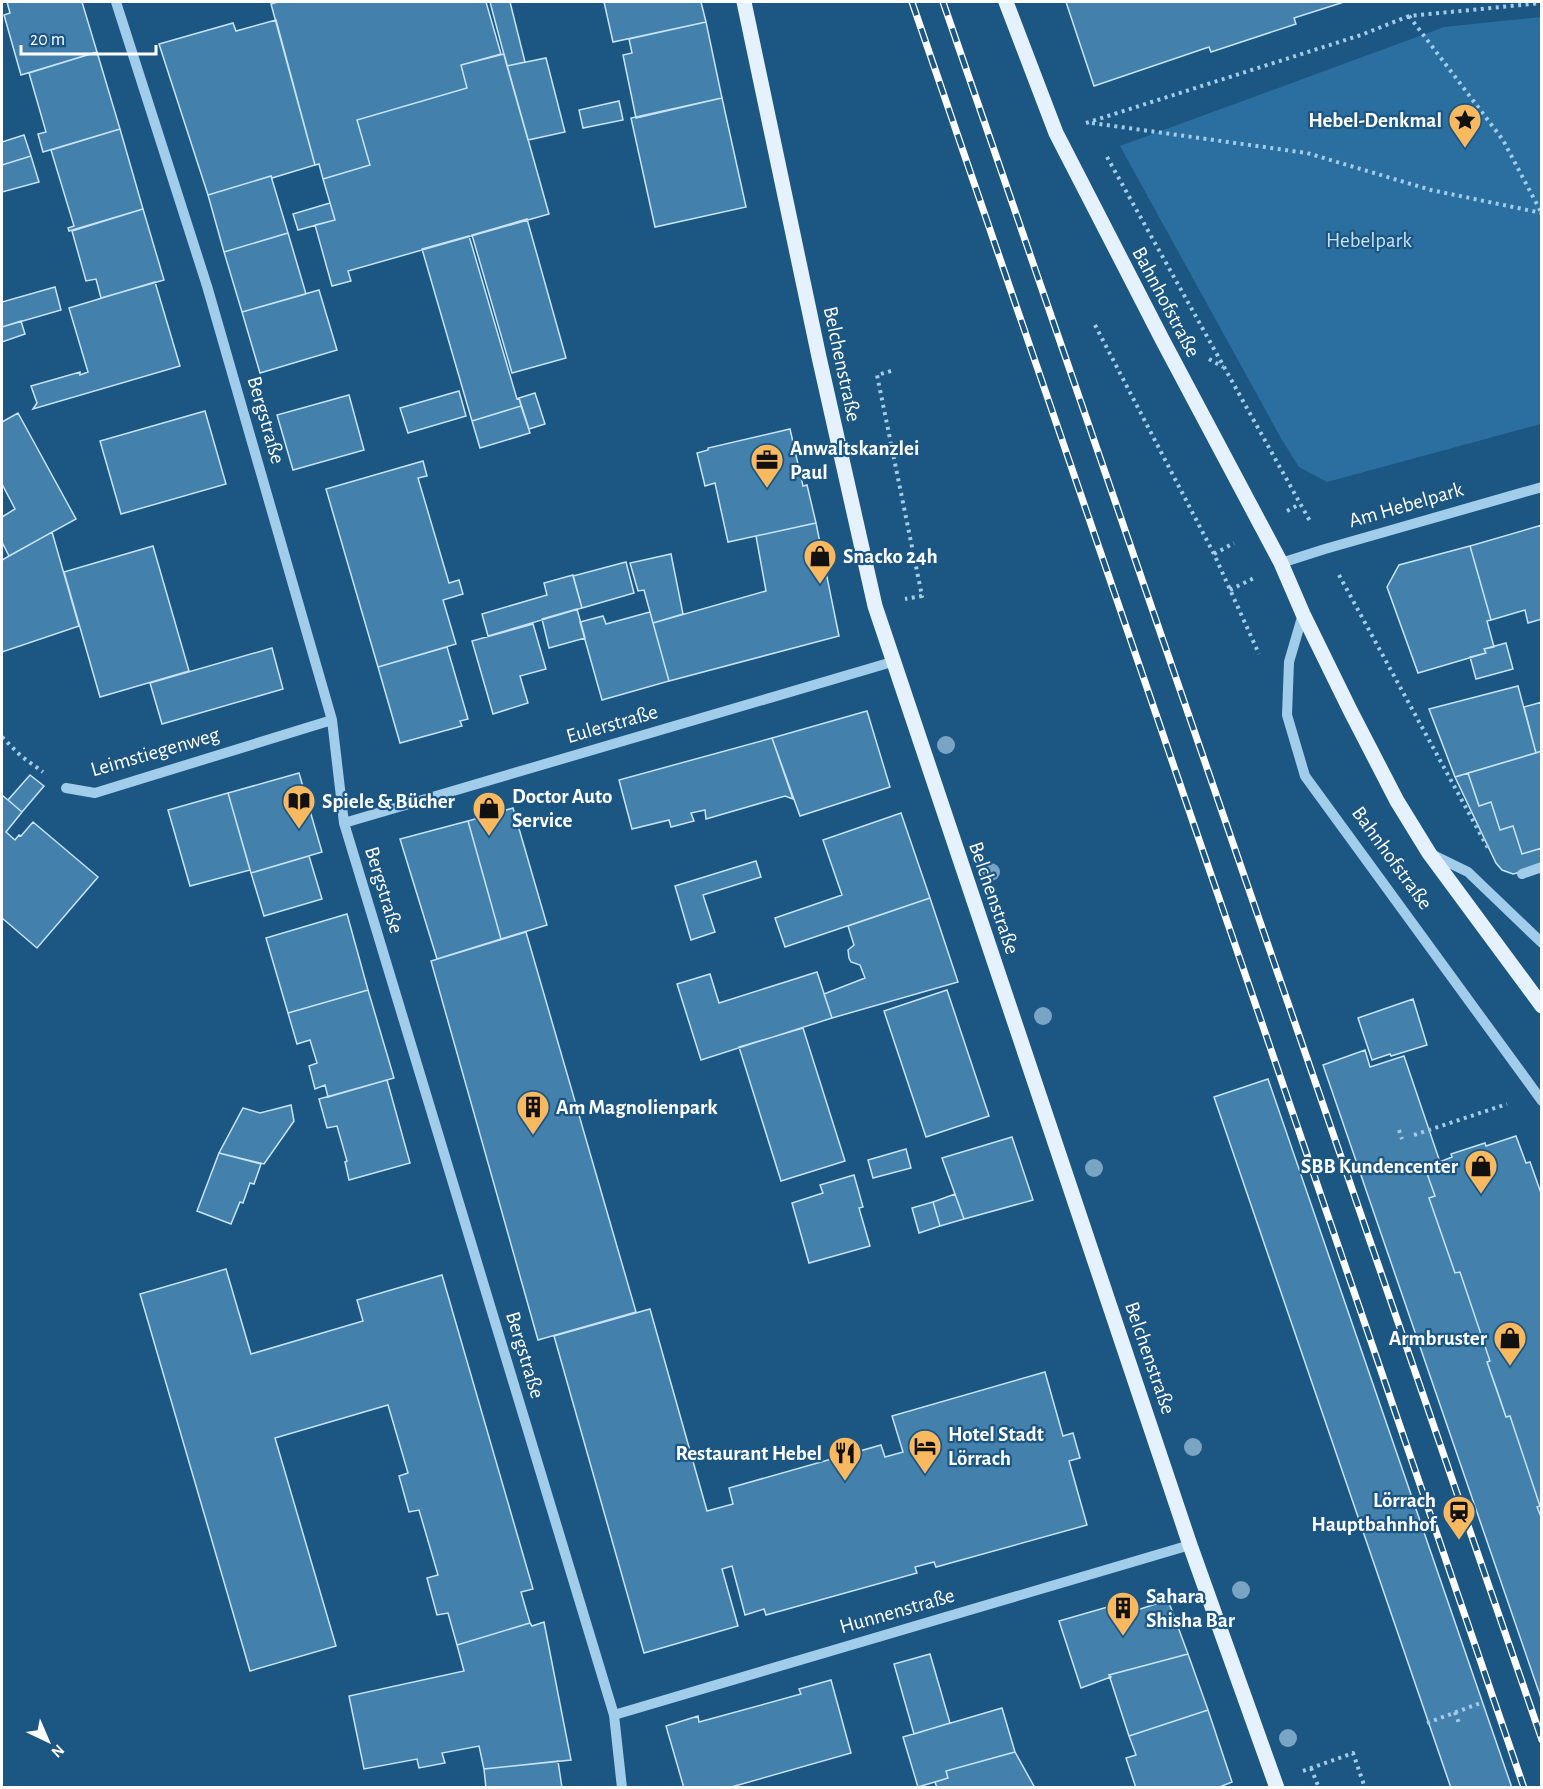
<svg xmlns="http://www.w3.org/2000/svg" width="1543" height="1789" font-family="'Alegreya Sans',sans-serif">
	<rect width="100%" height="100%" fill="#1c5683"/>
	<!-- green -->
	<path fill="#2b6fa0" d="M 1541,17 L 1541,424 L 1327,482 L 1299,467 L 1282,440 L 1120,146 L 1444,27 Z"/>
	<!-- building -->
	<path fill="#4480ac" stroke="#c6e3f8" stroke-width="1.5" d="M 7,2 L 82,2 L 97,52 L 21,75 L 4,15 L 10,13 Z
		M 278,2 L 486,2 L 501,54 L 461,65 L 467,88 L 357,120 L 370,165 L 323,179 L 319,164 L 315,165 L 271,4 Z
		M 490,2 L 510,2 L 525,62 L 507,66 Z
		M 604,2 L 701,2 L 706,22 L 613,42 Z
		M 1066,2 L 1344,2 L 1294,18 L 1296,24 L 1211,52 L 1209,47 L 1094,86 Z
		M 276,20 L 315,165 L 272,178 L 271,176 L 208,195 L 159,44 L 233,23 L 236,31 Z
		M 706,22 L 722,98 L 636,118 L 623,55 L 632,53 L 629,39 Z
		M 97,52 L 120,129 L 43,152 L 38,134 L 46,132 L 29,73 Z
		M 504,54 L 549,214 L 348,271 L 351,281 L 332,286 L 315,225 L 335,220 L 323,179 L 370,165 L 357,120 L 467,88 L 461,65 Z
		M 546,58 L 565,132 L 528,140 L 507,66 Z
		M 722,98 L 746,207 L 655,227 L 631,118 Z
		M 619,101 L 623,120 L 583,128 L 579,110 Z
		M 120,129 L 143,209 L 69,231 L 68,228 L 74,226 L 51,150 Z
		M 24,135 L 31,156 L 2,165 L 2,142 Z
		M 31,156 L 39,182 L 2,192 L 2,165 Z
		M 271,176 L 288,233 L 224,252 L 208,195 Z
		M 330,203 L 335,220 L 298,230 L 293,214 Z
		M 143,209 L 164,280 L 101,298 L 96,279 L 86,281 L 72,231 Z
		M 527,219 L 566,358 L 512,373 L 472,235 Z
		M 288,233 L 306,294 L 242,312 L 224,252 Z
		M 469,236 L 517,399 L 519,398 L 521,406 L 472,421 L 422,249 Z
		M 155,282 L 180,366 L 33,409 L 37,403 L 31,386 L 80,372 L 80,375 L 88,372 L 69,308 Z
		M 55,287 L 61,310 L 2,327 L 2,302 Z
		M 319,290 L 337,350 L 260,373 L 242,312 Z
		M 21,321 L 25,334 L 2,342 L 2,327 Z
		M 459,391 L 466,416 L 408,433 L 400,408 Z
		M 535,393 L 545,424 L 529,429 L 519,398 Z
		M 349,395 L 364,450 L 293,470 L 277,415 Z
		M 521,406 L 530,433 L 480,448 L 472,421 Z
		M 205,411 L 226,484 L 121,514 L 100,441 Z
		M 18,413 L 76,519 L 9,556 L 2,542 L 2,517 L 15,509 L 2,484 L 2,422 Z
		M 790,429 L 803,486 L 807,485 L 816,523 L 728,542 L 715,483 L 705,486 L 697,453 L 708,450 L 708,448 Z
		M 423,461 L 427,476 L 418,478 L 449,583 L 459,580 L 463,594 L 443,600 L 456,644 L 378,667 L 326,489 Z
		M 816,523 L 839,636 L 669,681 L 653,623 L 766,591 L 756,536 Z
		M 1542,525 L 1542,619 L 1528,623 L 1525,610 L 1491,620 L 1470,546 Z
		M 52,532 L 79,626 L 2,652 L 2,560 Z
		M 153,546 L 189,671 L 100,697 L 64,572 Z
		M 1470,546 L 1491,620 L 1487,621 L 1494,647 L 1484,649 L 1486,653 L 1418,673 L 1387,587 L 1399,565 Z
		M 671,554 L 683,614 L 653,623 L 644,590 L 638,591 L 630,563 Z
		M 626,562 L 634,593 L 582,608 L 573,576 Z
		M 573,575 L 582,608 L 488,636 L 482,614 L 547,595 L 544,583 Z
		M 577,609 L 585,638 L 549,648 L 542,619 Z
		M 650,612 L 669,681 L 602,700 L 580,622 L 603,616 L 606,624 Z
		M 533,624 L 546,669 L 520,676 L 528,703 L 493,714 L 472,641 Z
		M 1506,643 L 1513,669 L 1476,679 L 1470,657 L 1486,653 L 1484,649 Z
		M 447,647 L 468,719 L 460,721 L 462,726 L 400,743 L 378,667 Z
		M 272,648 L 283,689 L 162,724 L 150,683 Z
		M 1518,686 L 1536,753 L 1455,777 L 1429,709 Z
		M 1542,702 L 1542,751 L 1536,753 L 1524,707 Z
		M 867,711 L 890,787 L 800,816 L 772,738 Z
		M 772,738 L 793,799 L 785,796 L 706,819 L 705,810 L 691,813 L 694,821 L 671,827 L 669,820 L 632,829 L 619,780 Z
		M 1542,751 L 1542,848 L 1522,854 L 1513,826 L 1500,830 L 1491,802 L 1479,806 L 1468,773 Z
		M 299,773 L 322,852 L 251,873 L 228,793 Z
		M 1468,773 L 1479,806 L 1491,802 L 1500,830 L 1513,826 L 1522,854 L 1542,848 L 1542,867 L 1513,874 L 1502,870 L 1496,863 L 1455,777 Z
		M 30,775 L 44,786 L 22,812 L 8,800 Z
		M 228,793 L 250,870 L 190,886 L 168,810 Z
		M 2,795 L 22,812 L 6,832 L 15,840 L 19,835 L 21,836 L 33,822 L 98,877 L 37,948 L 2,918 Z
		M 513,808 L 547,925 L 501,939 L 468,821 Z
		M 901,813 L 930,898 L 785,947 L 775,918 L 842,895 L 823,840 Z
		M 468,821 L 501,939 L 437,959 L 400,839 Z
		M 309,856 L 322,899 L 264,916 L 251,873 Z
		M 756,861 L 761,877 L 703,895 L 715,932 L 691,940 L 675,886 Z
		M 930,898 L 958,982 L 832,1018 L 824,994 L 865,978 L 860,965 L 851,962 L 849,958 L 848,950 L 854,945 L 848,926 Z
		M 347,914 L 368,990 L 288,1013 L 266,938 Z
		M 526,932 L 636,1312 L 538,1340 L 431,961 Z
		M 817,972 L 832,1018 L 701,1060 L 677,984 L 710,974 L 719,1003 Z
		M 368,990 L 394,1078 L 328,1097 L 325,1085 L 315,1089 L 309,1066 L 317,1063 L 310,1040 L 297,1044 L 288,1013 Z
		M 947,990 L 989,1116 L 926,1137 L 884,1011 Z
		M 1413,999 L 1427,1045 L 1391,1056 L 1390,1054 L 1372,1060 L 1358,1018 Z
		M 803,1028 L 845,1161 L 781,1181 L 739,1047 Z
		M 1365,1050 L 1370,1067 L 1404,1056 L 1440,1162 L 1425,1168 L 1435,1196 L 1429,1198 L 1455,1273 L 1460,1272 L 1490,1361 L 1487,1362 L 1498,1393 L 1506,1417 L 1510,1416 L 1540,1506 L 1537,1507 L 1542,1519 L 1542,1701 L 1323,1065 Z
		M 1268,1079 L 1512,1788 L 1451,1788 L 1214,1097 Z
		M 387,1080 L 410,1163 L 349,1180 L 345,1162 L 347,1161 L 337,1126 L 327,1128 L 319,1099 Z
		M 291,1105 L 294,1121 L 264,1164 L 219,1153 L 243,1108 L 260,1113 Z
		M 1516,1136 L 1526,1163 L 1530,1162 L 1542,1196 L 1542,1519 L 1537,1507 L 1540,1506 L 1510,1416 L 1506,1417 L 1487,1362 L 1490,1361 L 1460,1272 L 1455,1273 L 1429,1198 L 1435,1196 L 1425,1168 L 1452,1157 L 1451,1154 L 1485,1143 L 1486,1146 Z
		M 1012,1137 L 1033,1200 L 964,1219 L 942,1158 Z
		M 906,1149 L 911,1168 L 873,1178 L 868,1160 Z
		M 219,1153 L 261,1164 L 254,1184 L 250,1183 L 243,1203 L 240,1202 L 231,1224 L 197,1211 Z
		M 854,1175 L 863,1207 L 859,1208 L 870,1246 L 809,1263 L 792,1203 L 823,1193 L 820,1185 Z
		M 955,1194 L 964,1219 L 940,1226 L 933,1202 Z
		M 933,1202 L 940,1226 L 919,1233 L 912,1208 Z
		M 226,1269 L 251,1354 L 363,1321 L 357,1300 L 442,1275 L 533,1589 L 521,1592 L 530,1623 L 457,1645 L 448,1613 L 437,1615 L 427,1578 L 438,1575 L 419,1510 L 409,1512 L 399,1476 L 408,1473 L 388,1405 L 275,1438 L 336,1646 L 250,1671 L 140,1294 Z
		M 650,1309 L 707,1511 L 733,1504 L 729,1488 L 881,1445 L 885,1457 L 903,1452 L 892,1416 L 1045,1372 L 1063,1436 L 1073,1433 L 1080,1458 L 1069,1461 L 1087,1525 L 936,1567 L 934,1562 L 915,1567 L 917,1573 L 766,1615 L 764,1609 L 745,1615 L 732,1566 L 722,1569 L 738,1626 L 644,1653 L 554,1336 Z
		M 1168,1600 L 1188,1654 L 1109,1675 L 1111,1677 L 1081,1688 L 1059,1621 L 1125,1602 L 1128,1613 Z
		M 544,1622 L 571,1760 L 484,1769 L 479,1746 L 442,1753 L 445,1763 L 419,1768 L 417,1759 L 364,1769 L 349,1696 L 464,1671 L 457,1645 L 530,1623 L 532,1626 Z
		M 930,1654 L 950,1723 L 914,1734 L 894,1664 Z
		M 1188,1654 L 1208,1710 L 1129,1736 L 1109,1675 Z
		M 831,1680 L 851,1753 L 728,1788 L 684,1788 L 666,1726 L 698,1716 L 699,1722 L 801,1694 L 799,1689 Z
		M 1002,1708 L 1015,1752 L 946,1771 L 948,1778 L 918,1787 L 903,1737 Z
		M 1208,1710 L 1232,1782 L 1217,1788 L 1136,1788 L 1126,1758 L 1136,1755 L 1129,1736 Z
		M 1015,1752 L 1035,1788 L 937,1788 L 935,1782 L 948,1778 L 946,1771 Z
		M 558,1761 L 562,1788 L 486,1788 L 484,1769 Z"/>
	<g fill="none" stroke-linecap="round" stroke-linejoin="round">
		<!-- path -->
		<path stroke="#a1ccea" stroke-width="4" stroke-dasharray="3 4.5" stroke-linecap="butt" d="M 1409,16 L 1503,140 L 1541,212
			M 1086,123 L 1361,35 L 1409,16 L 1542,3
			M 1092,123 L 1307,153 L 1431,190 L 1542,213
			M 1107,157 L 1311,523
			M 1095,325 L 1214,554 L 1259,654
			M 1209,359 L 1223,367
			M 891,371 L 877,375 L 922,596 L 905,599
			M 1287,511 L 1300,504
			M 1214,554 L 1234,543
			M 1339,575 L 1489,850
			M 1230,590 L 1254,578
			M 2,737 L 21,756 L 43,772
			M 1399,1130 L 1402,1139
			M 1414,1135 L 1507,1104
			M 1455,1712 L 1460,1726
			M 1427,1723 L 1483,1702
			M 1311,1768 L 1319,1788
			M 1303,1771 L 1353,1753 L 1365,1788"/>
		<!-- minor -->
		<path stroke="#a1ccea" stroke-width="10" d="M 116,2 L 207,286 L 332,720 L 344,823 L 614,1715 L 622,1788
			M 1281,563 L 1325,549 L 1542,487
			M 1303,614 L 1289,662 L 1287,715 L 1305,776 L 1542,1101
			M 66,788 L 95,793 L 332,720
			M 344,823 L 892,662
			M 1431,854 L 1468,872 L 1542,943
			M 1522,874 L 1542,867
			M 614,1715 L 1190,1545"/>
		<!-- major -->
		<path stroke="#e5f2fe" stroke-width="15" d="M 744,2 L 819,357 L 875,606 L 1190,1545 L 1277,1788
			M 1006,2 L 1056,133 L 1163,341 L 1281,563 L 1303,614 L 1350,710 L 1397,801 L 1429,853 L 1542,1006"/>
		<!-- rail casing -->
		<g stroke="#fff" stroke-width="7">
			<path id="rail" d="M 912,2 L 1524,1788
				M 943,2 L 1542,1740"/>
		</g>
		<!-- rail -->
		<use href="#rail" stroke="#1c5683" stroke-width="4.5" stroke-dasharray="14" stroke-linecap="butt"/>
	</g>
	<!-- trees -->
	<g fill="#7aa4c3">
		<circle cx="946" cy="745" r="9"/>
		<circle cx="991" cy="872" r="9"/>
		<circle cx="1043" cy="1016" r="9"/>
		<circle cx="1094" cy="1168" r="9"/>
		<circle cx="1193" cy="1447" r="9"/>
		<circle cx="1241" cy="1590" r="9"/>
		<circle cx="1288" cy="1738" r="9"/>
	</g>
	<!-- icons -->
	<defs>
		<g id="sight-pin" transform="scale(1.725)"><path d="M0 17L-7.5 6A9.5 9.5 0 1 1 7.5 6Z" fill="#fbb95f" stroke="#1c5683"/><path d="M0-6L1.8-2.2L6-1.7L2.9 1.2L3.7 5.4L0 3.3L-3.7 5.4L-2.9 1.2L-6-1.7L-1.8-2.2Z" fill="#111"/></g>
		<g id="office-pin" transform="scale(1.725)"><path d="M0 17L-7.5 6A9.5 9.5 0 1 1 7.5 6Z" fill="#fbb95f" stroke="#1c5683"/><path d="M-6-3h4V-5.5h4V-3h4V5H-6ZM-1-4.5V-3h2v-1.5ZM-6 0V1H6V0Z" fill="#111"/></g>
		<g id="shop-pin" transform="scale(1.725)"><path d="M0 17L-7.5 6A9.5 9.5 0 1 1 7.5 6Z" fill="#fbb95f" stroke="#1c5683"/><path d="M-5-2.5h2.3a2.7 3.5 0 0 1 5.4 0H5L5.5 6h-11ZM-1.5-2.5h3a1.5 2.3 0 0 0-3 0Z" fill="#111"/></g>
		<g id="library-pin" transform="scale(1.725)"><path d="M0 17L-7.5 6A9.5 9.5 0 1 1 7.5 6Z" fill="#fbb95f" stroke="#1c5683"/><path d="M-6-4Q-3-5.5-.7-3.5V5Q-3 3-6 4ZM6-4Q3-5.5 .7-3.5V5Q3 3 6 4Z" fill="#111"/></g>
		<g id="building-pin" transform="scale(1.725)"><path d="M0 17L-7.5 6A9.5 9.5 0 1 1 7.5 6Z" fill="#fbb95f" stroke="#1c5683"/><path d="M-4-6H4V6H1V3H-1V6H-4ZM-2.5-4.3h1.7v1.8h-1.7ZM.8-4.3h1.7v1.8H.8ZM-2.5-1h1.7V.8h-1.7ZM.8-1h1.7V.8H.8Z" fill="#111"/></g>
		<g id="hotel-pin" transform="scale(1.725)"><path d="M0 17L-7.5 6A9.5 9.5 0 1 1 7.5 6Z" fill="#fbb95f" stroke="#1c5683"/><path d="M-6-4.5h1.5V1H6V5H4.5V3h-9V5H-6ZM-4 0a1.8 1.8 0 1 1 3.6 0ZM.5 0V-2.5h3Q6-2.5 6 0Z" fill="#111"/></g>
		<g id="restaurant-pin" transform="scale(1.725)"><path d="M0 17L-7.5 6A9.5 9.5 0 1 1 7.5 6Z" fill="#fbb95f" stroke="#1c5683"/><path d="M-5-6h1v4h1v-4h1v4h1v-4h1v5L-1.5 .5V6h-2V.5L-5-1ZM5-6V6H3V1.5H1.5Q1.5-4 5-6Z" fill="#111"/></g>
		<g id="station-pin" transform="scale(1.725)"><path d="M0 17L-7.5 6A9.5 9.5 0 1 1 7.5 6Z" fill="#fbb95f" stroke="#1c5683"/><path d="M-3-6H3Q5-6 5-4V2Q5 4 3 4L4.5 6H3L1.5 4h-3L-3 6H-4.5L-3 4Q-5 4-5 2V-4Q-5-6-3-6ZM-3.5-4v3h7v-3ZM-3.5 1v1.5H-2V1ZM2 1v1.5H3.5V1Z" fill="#111"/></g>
	</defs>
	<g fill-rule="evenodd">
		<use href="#sight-pin" x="1465" y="120"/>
		<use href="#office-pin" x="767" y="460"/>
		<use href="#shop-pin" x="820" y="556"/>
		<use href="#library-pin" x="299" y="801"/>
		<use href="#shop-pin" x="489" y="808"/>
		<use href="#building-pin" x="533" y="1107"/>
		<use href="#shop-pin" x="1481" y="1166"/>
		<use href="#shop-pin" x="1510" y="1338"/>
		<use href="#hotel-pin" x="925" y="1446"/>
		<use href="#restaurant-pin" x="845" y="1453"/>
		<use href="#station-pin" x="1459" y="1512"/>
		<use href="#building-pin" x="1123" y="1608"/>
	</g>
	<g text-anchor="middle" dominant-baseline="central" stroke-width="4.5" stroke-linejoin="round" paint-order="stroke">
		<!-- poi labels -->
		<g font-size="21" font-weight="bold" fill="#fff" stroke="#1c5683" text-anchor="start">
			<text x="1442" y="120" text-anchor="end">Hebel-Denkmal</text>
			<text x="790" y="448">Anwaltskanzlei<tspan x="790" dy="24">Paul</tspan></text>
			<text x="843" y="556">Snacko 24h</text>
			<text x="512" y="796">Doctor Auto<tspan x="512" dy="24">Service</tspan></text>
			<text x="322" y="801">Spiele &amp; Bücher</text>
			<text x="556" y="1107">Am Magnolienpark</text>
			<text x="1458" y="1166" text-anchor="end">SBB Kundencenter</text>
			<text x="1487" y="1338" text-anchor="end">Armbruster</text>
			<text x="948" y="1434">Hotel Stadt<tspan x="948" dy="24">Lörrach</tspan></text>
			<text x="822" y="1453" text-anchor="end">Restaurant Hebel</text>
			<text x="1436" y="1500" text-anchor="end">Lörrach<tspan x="1436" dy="24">Hauptbahnhof</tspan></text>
			<text x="1146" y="1596">Sahara<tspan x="1146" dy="24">Shisha Bar</tspan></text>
		</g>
		<!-- park labels -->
		<g font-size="21" fill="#c6e3f8" stroke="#1c5683">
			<text x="1369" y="240">Hebelpark</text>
		</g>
		<!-- street labels -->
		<g font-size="21" fill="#fff" stroke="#1c5683">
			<text transform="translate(1166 302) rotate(62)">Bahnhofstraße</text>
			<text transform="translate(842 364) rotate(78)">Belchenstraße</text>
			<text transform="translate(266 420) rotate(74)">Bergstraße</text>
			<text transform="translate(1406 505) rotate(-16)">Am Hebelpark</text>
			<text transform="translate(612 724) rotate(-16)">Eulerstraße</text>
			<text transform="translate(155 752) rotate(-16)">Leimstiegenweg</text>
			<text transform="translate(1392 858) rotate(54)">Bahnhofstraße</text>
			<text transform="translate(384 890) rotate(73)">Bergstraße</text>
			<text transform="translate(994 898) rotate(71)">Belchenstraße</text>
			<text transform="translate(525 1355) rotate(73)">Bergstraße</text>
			<text transform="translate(1150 1358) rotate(71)">Belchenstraße</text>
			<text transform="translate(897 1611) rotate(-16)">Hunnenstraße</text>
		</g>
	</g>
	<!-- border -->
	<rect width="1543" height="1789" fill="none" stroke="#ffffff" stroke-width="6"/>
	<!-- north arrow -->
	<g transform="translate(48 1741) rotate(136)" stroke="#1c5683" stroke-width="4.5" paint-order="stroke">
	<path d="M0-4.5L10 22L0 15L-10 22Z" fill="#ffffff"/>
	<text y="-9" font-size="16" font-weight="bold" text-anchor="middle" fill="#ffffff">N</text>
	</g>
	<!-- scale -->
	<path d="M21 45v9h135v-9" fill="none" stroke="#ffffff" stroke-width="3"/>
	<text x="30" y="45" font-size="18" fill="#ffffff" stroke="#1c5683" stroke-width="4.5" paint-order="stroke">20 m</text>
</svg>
